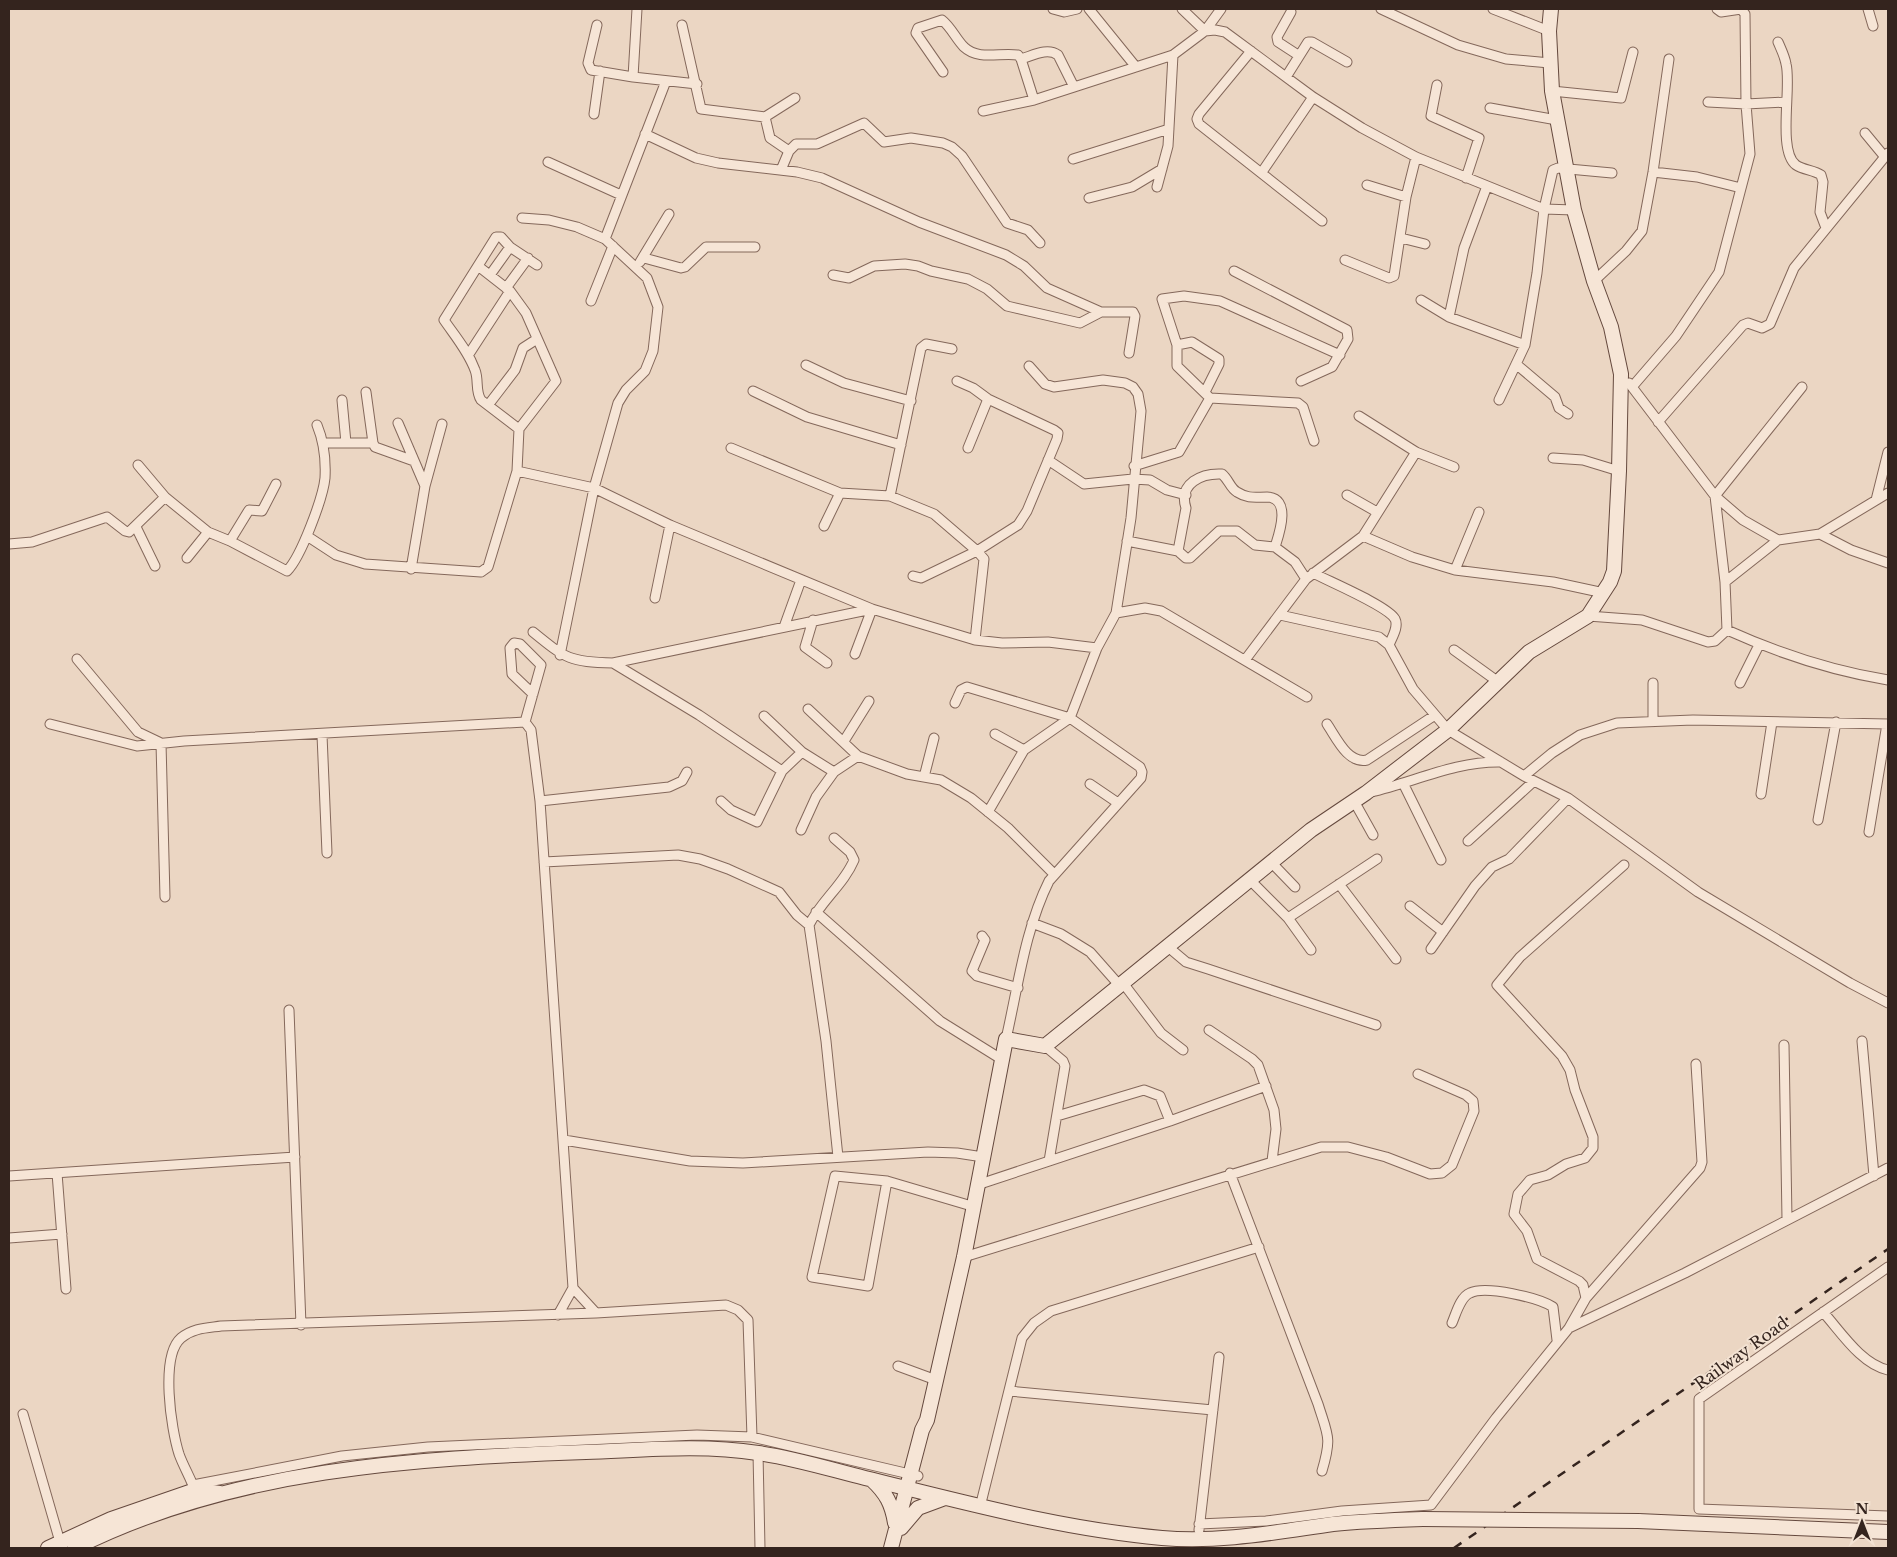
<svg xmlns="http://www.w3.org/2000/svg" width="1897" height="1557" font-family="'Libre Baskerville',serif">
	<rect width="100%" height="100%" fill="#ebd6c3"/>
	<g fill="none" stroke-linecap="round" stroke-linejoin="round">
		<!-- street casing -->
		<g stroke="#84685b" stroke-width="11">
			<path id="street" d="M 1053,9 L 1064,12 L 1077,9
				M 1089,9 L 1136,67
				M 1182,9 L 1205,31
				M 1381,9 L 1458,45 L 1506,59 L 1550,63
				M 1493,9 L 1549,31
				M 1868,9 L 1873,26
				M 1291,12 L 1277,37 L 1278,42 L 1298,55
				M 597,25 L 588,63 L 591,70 L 633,77 L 697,84
				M 682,25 L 701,109 L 765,117 L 795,98
				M 1205,31 L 1215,30 L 1225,32 L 1313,97 L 1362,128 L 1416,157 L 1544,209 L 1574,210
				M 1778,42 C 1781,49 1785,57 1786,64 C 1792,85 1777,151 1796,165 C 1803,170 1814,170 1821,175 L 1823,182 L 1820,212 L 1826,228
				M 1251,51 L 1199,114 L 1197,119 L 1199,124 L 1322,221
				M 1021,59 C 1032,56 1047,47 1058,55 L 1074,87
				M 943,72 L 916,33 L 918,28 L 942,20 C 951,27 956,39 964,47 C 979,61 1000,52 1018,55 L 1021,59 L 1034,100
				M 633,77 L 637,9
				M 1286,77 L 1308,42 L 1312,42 L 1347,62
				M 1437,85 L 1431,116 L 1479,138 L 1466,178
				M 1552,91 L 1621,98 L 1633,52
				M 1708,102 L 1746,104 L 1786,102
				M 1490,108 L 1557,120
				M 983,111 L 1034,100 L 1173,55 L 1205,31 L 1221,9
				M 594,114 L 600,71
				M 765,117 L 770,138 L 789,151
				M 1865,133 L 1884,156
				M 645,134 L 696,158 L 718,163 L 797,172 L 822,178 L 919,222 L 1006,255 L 1024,266 L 1047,288 L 1101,312 L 1133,312 L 1135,316 L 1129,353
				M 1073,159 L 1169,129
				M 548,162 L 621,195
				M 781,170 L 789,151 L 796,144 L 817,144 L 864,123 L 884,142 L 911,138 L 943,143 L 952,147 L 962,156 L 1007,223 L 1028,230 L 1040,243
				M 1262,172 L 1313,97
				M 1653,172 L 1697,177 L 1741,188
				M 1367,185 L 1406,197
				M 1157,187 L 1168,146 L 1173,55
				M 1089,198 L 1132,187 L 1162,169
				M 522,218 L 549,220 L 577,227 L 605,239 L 647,278 L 658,307 L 653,351 L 645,371 L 626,390 L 618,403 L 594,488 L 560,655
				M 1401,238 L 1425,244
				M 605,239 L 666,81
				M 644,258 L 681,268 L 685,267 L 706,247 L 755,247
				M 1345,260 L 1389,278 L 1394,276 L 1406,197 L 1416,157
				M 640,262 L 669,214
				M 478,266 L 510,291 L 526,313 L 556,381 L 519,429 L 517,471 L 594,488 L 670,525 L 872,609 L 975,640 L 1002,643 L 1048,642 L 1097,648
				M 1234,271 L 1347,330 L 1348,339 L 1332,367 L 1301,381
				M 490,275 L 510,247
				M 833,275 L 849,278 L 874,266 L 905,264 L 918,266 L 931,271 L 968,279 L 987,289 L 1007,306 L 1080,323 L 1101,312
				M 1594,281 L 1626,251 L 1642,231 L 1653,172 L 1669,59
				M 506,288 L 528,258
				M 1421,300 L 1449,317 L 1525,345
				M 591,301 L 613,246
				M 1449,317 L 1464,248 L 1487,186
				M 1177,345 L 1192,342 L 1219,359 L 1219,364 L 1205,392
				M 469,354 L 510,291
				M 1516,364 L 1555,397 L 1559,408 L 1568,414
				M 806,365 L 844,383 L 911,401
				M 1629,383 L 1715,496 L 1743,520 L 1778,540 L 1820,534 L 1888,493
				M 1632,387 L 1676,336 L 1719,272 L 1750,154 L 1746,104 L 1745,14 L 1741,9 L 1721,12 L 1717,9
				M 753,391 L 807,417 L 901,445
				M 366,392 L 373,443 L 375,447 L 414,461
				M 342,400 L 346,443
				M 1499,400 L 1525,345 L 1537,273 L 1544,209 L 1553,170 L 1558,168 L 1612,173
				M 489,404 L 515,370 L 523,348 L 537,339
				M 1359,416 L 1416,452 L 1454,467
				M 1658,422 L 1743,325 L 1748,323 L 1762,328 L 1770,324 L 1794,268 L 1888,153
				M 398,423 L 425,486
				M 519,429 L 481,400 C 475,391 479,380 475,370 C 468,351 455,336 444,320 L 496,237 L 501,237 L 510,247 L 537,265
				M 1314,441 L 1303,407 L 1298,403 L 1210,398 L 1177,366 L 1177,345 L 1162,299 L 1184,296 L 1220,301 L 1340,355
				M 324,443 L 373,443
				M 731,448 L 840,493 L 890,496 L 934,514 L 977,551 L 984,559 L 975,640
				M 968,448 L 988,399
				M 1553,458 L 1583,460 L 1619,471
				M 1048,460 L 1084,484 L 1133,479 L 1150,480 L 1167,490 L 1186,495
				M 138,465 L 165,497 L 208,532 L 230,541 L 287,571 C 301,557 323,498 325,478 C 326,459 324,442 317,425
				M 1134,466 L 1179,452 L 1210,398
				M 1347,495 L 1377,512
				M 890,496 L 921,348 L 926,344 L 952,349
				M 1876,500 L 1888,452
				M 824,526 L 840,493
				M 136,527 L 155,566
				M 1820,534 L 1851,550 L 1888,563
				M 307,536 L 336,555 L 365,564 L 481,572 L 488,567 L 517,471
				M 1363,536 L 1412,557 L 1455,570 L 1553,582 L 1604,593
				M 230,541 L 249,510 L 262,511 L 276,484
				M 1127,541 L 1178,551 L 1186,558 L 1190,558 L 1219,531 L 1237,531 L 1255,545 L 1275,547 L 1295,562 L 1306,579
				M 9,544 L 32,542 L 107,517 L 125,531 L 129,532 L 165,497
				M 1178,551 L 1186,508 C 1178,483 1202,473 1222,474 C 1229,480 1230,488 1237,492 C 1248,499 1255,497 1267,497 C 1292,498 1279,534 1275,547
				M 187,558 L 208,532
				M 411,569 L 425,486 L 442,424
				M 1455,570 L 1479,512
				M 1313,573 C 1328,581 1388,606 1395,619 C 1399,627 1392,637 1389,645
				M 913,576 L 921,578 L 977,551 L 1018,525 L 1027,511 L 1057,439 L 1058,433 L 1054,430 L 988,399 L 973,388 L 957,381
				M 1725,582 L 1778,540
				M 655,598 L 670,525
				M 1116,613 L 1145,608 L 1161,611 L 1307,697
				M 1280,615 L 1379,637 L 1389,645 L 1413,689 L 1448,730 L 1524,776 L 1568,798 L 1698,892 L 1850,983 L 1888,1003
				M 1588,616 L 1642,620 L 1708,642 L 1715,641 L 1727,630
				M 813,620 L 805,647 L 827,663
				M 784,627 L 801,580
				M 1727,630 L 1725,582 L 1715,496 L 1802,387
				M 1727,630 C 1778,653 1833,671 1888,680
				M 533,632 C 566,659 570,662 613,663 L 872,609
				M 1454,650 L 1497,681
				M 855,654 L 872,609
				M 77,659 L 138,732 L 161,743
				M 1245,660 L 1306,579 L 1363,536 L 1416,452
				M 613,663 L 699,715 L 782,771
				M 1653,683 L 1653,720
				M 1740,683 L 1759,645
				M 955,703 L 961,690 L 967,687 L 1070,718 L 1140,767 L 1142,772 L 1141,778 L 1049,881 C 1025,929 1018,987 1006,1039
				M 808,709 L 858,756 L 907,774 L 941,780 L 971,798 L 1008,828 L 1054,874
				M 764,716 L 802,752 L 834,772
				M 525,722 L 541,665 L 520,644 L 514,643 L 510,648 L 512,674 L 533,694
				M 50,724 L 137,746 L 184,741 L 525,722 L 531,730 L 540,801 L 573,1288 L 558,1315
				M 1327,724 C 1337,739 1348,764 1367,760 L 1435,715
				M 995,734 L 1024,750
				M 322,735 L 327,853
				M 844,741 L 869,701
				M 161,743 L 165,897
				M 1524,776 L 1552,753 L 1580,735 L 1617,723 L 1693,720 L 1888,724
				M 924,777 L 934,738
				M 1090,784 L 1118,803
				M 1404,785 L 1441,860
				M 1371,792 C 1414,782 1456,761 1501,762
				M 1761,794 L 1772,722
				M 540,801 L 669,787 L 682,781 L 687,772
				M 721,801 L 731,810 L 757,822 L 782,771 L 802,752
				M 1354,801 L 1373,835
				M 988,812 L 1024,750 L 1070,718 L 1097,648 L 1116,613 L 1131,518 L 1141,411 L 1138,394 L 1133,387 L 1125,383 L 1103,380 L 1054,387 L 1045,384 L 1029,366
				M 1818,820 L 1836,722
				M 801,830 L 816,797 L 834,772 L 858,756
				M 1869,832 L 1887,724
				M 1468,841 L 1534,781
				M 544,862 L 678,855 L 700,859 L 728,869 L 779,892 L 797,915 L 809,925 L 826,1041 L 838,1157
				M 1271,862 L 1295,887
				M 1249,879 L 1288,918 L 1311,950
				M 1339,884 L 1396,959
				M 1410,906 L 1443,932
				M 816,912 L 940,1021 L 1001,1059
				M 1288,918 L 1377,859
				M 1032,923 L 1061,934 L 1090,952 L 1120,986
				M 809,925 C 821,901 844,884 854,860 L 850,852 L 834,838
				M 982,936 L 985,940 L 972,971 L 977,976 L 1018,988
				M 1167,946 L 1186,962 L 1208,969 L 1376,1025
				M 1431,949 L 1475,886 L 1492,867 L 1509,859 L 1568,798
				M 1123,983 L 1161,1033 L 1183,1050
				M 289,1010 L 301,1325
				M 1209,1030 L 1252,1059 L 1258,1065 L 1274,1110 L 1276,1129 L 1272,1161
				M 1862,1041 L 1874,1176
				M 1784,1045 L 1787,1219
				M 1045,1046 L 1063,1061 L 1065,1066 L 1049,1161
				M 1057,1116 L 1144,1090 L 1160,1096 L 1170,1121
				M 564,1140 L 690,1161 L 743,1163 L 928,1152 L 957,1153 L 983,1157
				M 57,1173 L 66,1289
				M 1230,1173 L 1318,1404 C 1328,1436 1332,1437 1322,1471
				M 9,1176 L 295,1157
				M 887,1181 L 868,1286 L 812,1277 L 835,1176 L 887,1181 L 975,1207
				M 980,1184 L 1170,1121 L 1266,1086
				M 9,1238 L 62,1234
				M 964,1257 L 1321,1147 L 1348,1147 L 1386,1157 L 1430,1174 L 1442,1173 L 1452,1165 L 1474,1111 L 1473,1101 L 1466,1095 L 1418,1074
				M 1888,1267 L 1699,1399 L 1699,1509 L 1888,1516
				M 573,1288 L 596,1313
				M 1586,1298 L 1583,1285 L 1579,1281 L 1537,1259 L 1527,1231 L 1514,1214 L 1518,1194 L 1530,1180 L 1548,1175 L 1566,1164 L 1585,1158 L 1593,1148 L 1593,1137 L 1575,1090 L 1570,1070 L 1562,1056 L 1497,985 L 1520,957 L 1624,865
				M 1823,1312 C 1841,1332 1861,1364 1888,1370
				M 1452,1323 C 1456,1314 1460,1297 1470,1293 C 1486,1285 1539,1298 1553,1307 L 1557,1340
				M 1569,1328 L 1586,1298 L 1700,1168 L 1702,1162 L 1696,1064
				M 898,1366 L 936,1380
				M 1009,1391 L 1213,1410
				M 23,1414 L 60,1542
				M 758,1453 L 760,1548
				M 193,1485 L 342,1456 L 428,1447 L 697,1435 L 752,1437 L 918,1476
				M 196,1494 C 192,1480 184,1468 179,1454 C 171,1429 160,1356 181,1338 C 193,1328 207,1328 221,1326 L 596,1313 L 726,1305 L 738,1310 L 748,1320 L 752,1437
				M 980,1507 L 1022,1338 L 1034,1323 L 1051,1311 L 1259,1247
				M 1199,1524 L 1266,1521 L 1342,1511 L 1431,1505 L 1496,1418 L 1569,1328 L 1685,1273 L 1888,1168
				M 1199,1530 L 1219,1357"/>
		</g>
		<!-- secondary casing -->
		<g stroke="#65493e" stroke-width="16">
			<path id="secondary" d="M 872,1480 C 886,1493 892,1504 895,1523
				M 1638,1521 L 1888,1532
				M 901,1528 L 918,1508 L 945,1498
				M 48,1548 L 111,1519 L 195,1490 L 220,1493
				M 75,1548 C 232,1469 413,1458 586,1452 C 643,1450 701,1444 758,1453 C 794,1458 829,1469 865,1478 C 963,1502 1061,1529 1162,1538 C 1220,1543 1276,1532 1333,1524 C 1363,1521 1393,1520 1423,1519
				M 891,1548 L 922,1430 L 927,1420 L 964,1257 L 1006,1039 L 1045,1046 L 1311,830 L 1366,793 L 1448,730 L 1529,652 L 1588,616 L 1610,582 L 1614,571 L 1619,471 L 1621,374 L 1611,327 L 1594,281 L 1574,210 L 1552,91 L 1549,31 L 1551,9"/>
		</g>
		<!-- street -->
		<use href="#street" stroke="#f6e5d6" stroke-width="9"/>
		<!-- secondary -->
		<use href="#secondary" stroke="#f6e5d6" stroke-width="14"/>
		<!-- rail -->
		<path stroke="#34241e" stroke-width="2.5" stroke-dasharray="9 9" stroke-linecap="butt" d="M 1454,1548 L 1888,1249"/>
		<!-- secondary-bridge casing -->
		<g stroke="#65493e" stroke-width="16" stroke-linecap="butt">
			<path id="secondary-bridge" d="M 1423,1519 L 1638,1521"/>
		</g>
		<!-- secondary-bridge -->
		<use href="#secondary-bridge" stroke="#f6e5d6" stroke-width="14"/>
	</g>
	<g text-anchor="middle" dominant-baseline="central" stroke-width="4" stroke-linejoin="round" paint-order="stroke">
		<!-- street labels -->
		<g font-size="16" fill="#34241e" stroke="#f3e2d2">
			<text transform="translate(1741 1353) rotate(-36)">Railway Road</text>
		</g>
	</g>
	<!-- border -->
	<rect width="1897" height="1557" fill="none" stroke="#34241e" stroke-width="20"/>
	<!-- north arrow -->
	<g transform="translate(1862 1522)" stroke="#f3e2d2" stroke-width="4" paint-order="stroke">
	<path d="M0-4L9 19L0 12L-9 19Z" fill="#34241e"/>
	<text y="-8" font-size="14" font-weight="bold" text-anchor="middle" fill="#34241e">N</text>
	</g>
</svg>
